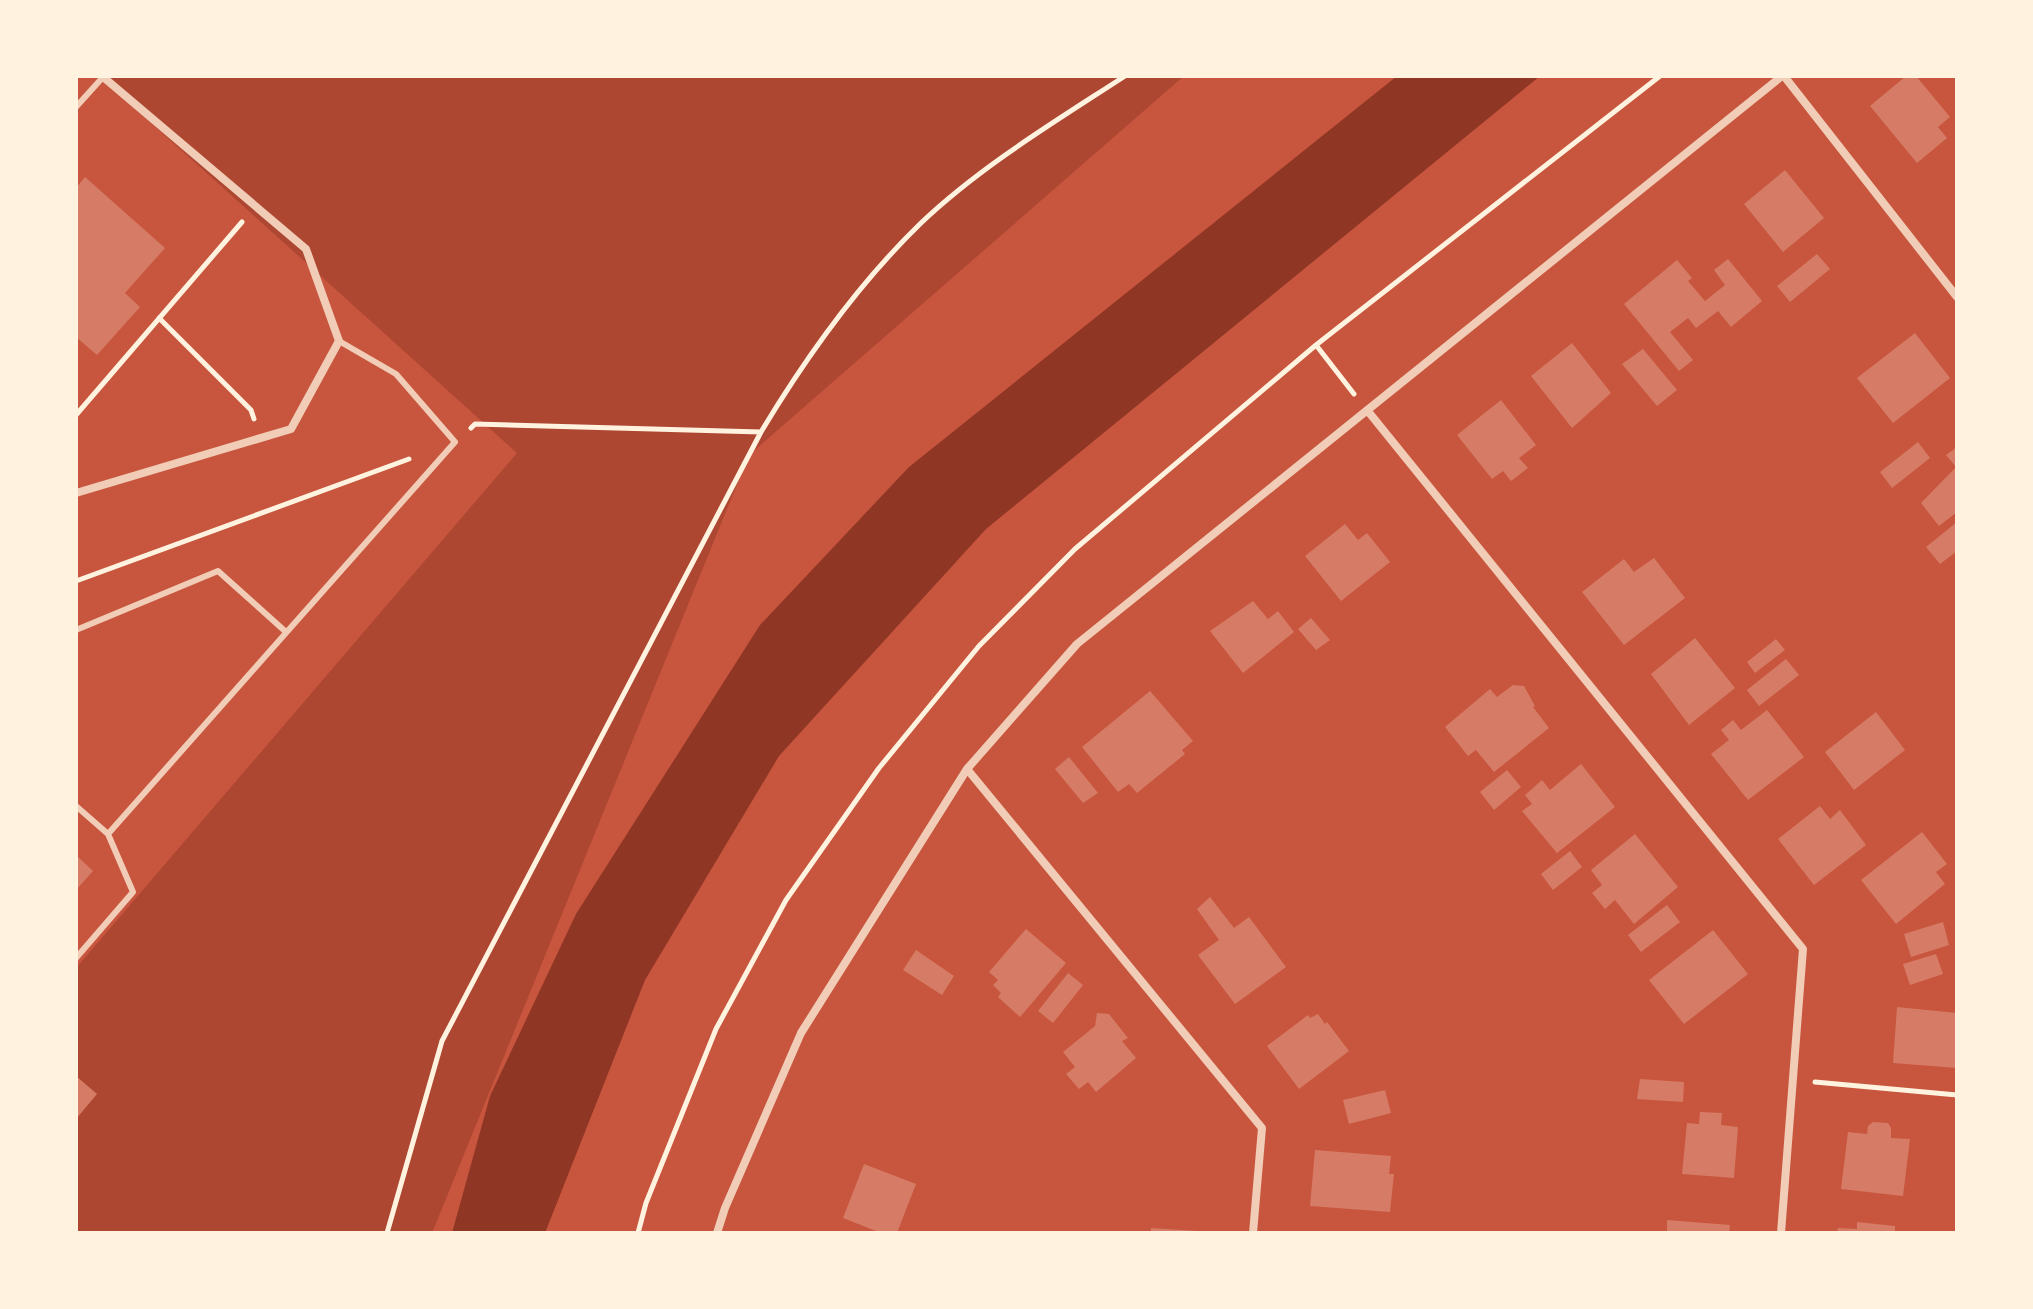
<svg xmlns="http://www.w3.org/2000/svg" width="2033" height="1309" font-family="'PT Sans Narrow',sans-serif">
	<rect width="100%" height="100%" fill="#c8553d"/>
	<!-- green -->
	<path fill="#ae4732" d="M 99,76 L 1184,76 L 749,455 L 432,1233 L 76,1233 L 76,968 L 517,453 Z"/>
	<!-- water -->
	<path fill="#8f3625" d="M 1397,76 L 1540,76 L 986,529 L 779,756 L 645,980 L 545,1233 L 452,1233 L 490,1096 L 576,914 L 760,625 L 909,467 Z"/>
	<!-- building -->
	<path fill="#d67c66" d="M 1906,76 L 1916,76 L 1950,117 L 1938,127 L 1947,138 L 1917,163 L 1870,106 Z
		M 1785,170 L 1824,218 L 1783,252 L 1744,204 Z
		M 85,177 L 165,248 L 125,293 L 140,307 L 97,355 L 76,337 L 76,188 Z
		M 1817,254 L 1830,269 L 1790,302 L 1777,286 Z
		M 1728,259 L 1762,301 L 1731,327 L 1718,311 L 1696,328 L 1688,318 L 1670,332 L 1693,360 L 1679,371 L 1624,304 L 1677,260 L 1692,278 L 1688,281 L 1705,301 L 1725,285 L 1714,270 Z
		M 1915,333 L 1950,378 L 1893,423 L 1857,378 Z
		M 1572,343 L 1611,393 L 1572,428 L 1531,376 Z
		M 1643,349 L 1677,390 L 1657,406 L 1622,364 Z
		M 1501,400 L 1536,445 L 1519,458 L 1528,468 L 1511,481 L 1503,471 L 1492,479 L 1457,435 Z
		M 1918,442 L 1930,458 L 1892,488 L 1880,472 Z
		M 1957,447 L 1957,512 L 1939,526 L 1921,503 L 1956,467 L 1946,455 Z
		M 1957,522 L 1957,551 L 1940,564 L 1926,547 Z
		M 1345,524 L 1358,540 L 1367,533 L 1390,562 L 1341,601 L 1305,556 Z
		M 1654,558 L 1685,598 L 1624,645 L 1582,592 L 1624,559 L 1634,572 Z
		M 1253,601 L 1268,619 L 1278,611 L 1294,632 L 1243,673 L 1210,631 Z
		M 1311,618 L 1330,640 L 1316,650 L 1298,629 Z
		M 1695,638 L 1735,688 L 1689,725 L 1651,674 Z
		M 1776,639 L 1785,650 L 1755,673 L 1747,662 Z
		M 1786,659 L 1799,675 L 1759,706 L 1747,690 Z
		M 1513,685 L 1524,686 L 1535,706 L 1533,707 L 1549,728 L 1494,772 L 1476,750 L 1468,756 L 1445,727 L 1490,689 L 1497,697 Z
		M 1150,691 L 1193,741 L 1182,750 L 1185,754 L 1137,793 L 1129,784 L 1118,792 L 1082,747 Z
		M 1767,710 L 1804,757 L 1748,800 L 1711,754 L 1729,740 L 1721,730 L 1733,720 L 1741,730 Z
		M 1876,712 L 1905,750 L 1854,790 L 1825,752 Z
		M 1069,757 L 1098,793 L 1083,803 L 1055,769 Z
		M 1581,764 L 1615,807 L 1557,853 L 1522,811 L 1532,804 L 1525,795 L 1542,780 L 1550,790 Z
		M 1507,770 L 1521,787 L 1494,810 L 1480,792 Z
		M 1820,806 L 1830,819 L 1840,810 L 1866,845 L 1814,885 L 1778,839 Z
		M 1922,832 L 1947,864 L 1936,872 L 1945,884 L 1896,924 L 1861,880 Z
		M 1635,834 L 1678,887 L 1634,924 L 1615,900 L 1605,909 L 1592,893 L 1602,885 L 1591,870 Z
		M 1570,851 L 1582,867 L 1553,890 L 1541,874 Z
		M 76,855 L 93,871 L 76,890 Z
		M 1210,897 L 1234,928 L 1249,917 L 1286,967 L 1235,1004 L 1198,955 L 1219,940 L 1197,909 Z
		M 1667,905 L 1680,922 L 1641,952 L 1628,935 Z
		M 1943,922 L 1949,945 L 1911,957 L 1904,934 Z
		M 1026,929 L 1066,963 L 1020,1017 L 998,997 L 1001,993 L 993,985 L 998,980 L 989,972 Z
		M 1713,930 L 1748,974 L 1684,1024 L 1649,980 Z
		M 916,950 L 954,976 L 942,995 L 903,970 Z
		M 1936,954 L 1943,974 L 1910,985 L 1903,964 Z
		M 1068,973 L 1083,985 L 1053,1023 L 1038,1011 Z
		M 1897,1007 L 1957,1013 L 1957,1068 L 1893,1063 Z
		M 1097,1013 L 1109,1014 L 1128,1038 L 1122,1041 L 1136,1058 L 1096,1092 L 1088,1082 L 1079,1089 L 1066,1074 L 1075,1067 L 1063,1052 L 1095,1026 Z
		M 1318,1014 L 1325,1024 L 1327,1022 L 1349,1051 L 1299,1089 L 1267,1046 L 1308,1015 L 1310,1018 Z
		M 76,1076 L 97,1094 L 76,1119 Z
		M 1640,1079 L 1684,1082 L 1683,1102 L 1637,1099 Z
		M 1385,1090 L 1391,1113 L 1349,1124 L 1343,1100 Z
		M 1700,1112 L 1722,1113 L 1721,1125 L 1738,1127 L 1734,1178 L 1682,1174 L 1687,1123 L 1699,1124 Z
		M 1873,1122 L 1888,1123 L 1891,1128 L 1891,1138 L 1910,1139 L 1903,1196 L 1841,1189 L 1848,1132 L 1867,1134 L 1868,1126 Z
		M 1315,1150 L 1391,1156 L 1389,1174 L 1394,1174 L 1390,1212 L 1310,1206 Z
		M 864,1164 L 916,1184 L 897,1233 L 881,1233 L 843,1218 Z
		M 1667,1220 L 1730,1225 L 1729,1233 L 1667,1233 Z
		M 1857,1222 L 1895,1226 L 1895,1233 L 1837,1233 L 1838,1228 L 1857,1229 Z
		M 1151,1228 L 1197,1231 L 1197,1233 L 1151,1233 Z"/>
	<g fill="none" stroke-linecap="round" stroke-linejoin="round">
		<!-- path -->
		<path stroke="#fff3e0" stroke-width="5" d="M 159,318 L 251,410 L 254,419
			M 1316,345 L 1354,394
			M 76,415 L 242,222
			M 471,428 L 475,424 L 761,432
			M 76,581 L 409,459
			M 1815,1082 L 1957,1095
			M 387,1233 L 442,1041 L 761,432 C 806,357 858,284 921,223 C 981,166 1056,121 1125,76
			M 638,1233 L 646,1203 L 716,1029 L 786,900 L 879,768 L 979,646 L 1075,549 L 1316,345 L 1660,76"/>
		<!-- service -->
		<path stroke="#f1ccb7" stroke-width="6" d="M 76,107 L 103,77
			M 76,630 L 218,571 L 286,632
			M 76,806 L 108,834 L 455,442 L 396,374 L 339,341
			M 76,958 L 133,892 L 108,834"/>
		<!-- minor -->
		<path stroke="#f1ccb7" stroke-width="8" d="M 1784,76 L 1957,297
			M 1367,410 L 1803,949 L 1781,1233
			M 76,493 L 291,429 L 339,341 L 306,249 L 102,76
			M 967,769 L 1262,1128 L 1253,1233
			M 717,1233 L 725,1208 L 801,1033 L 967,769 L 1077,644 L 1782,76"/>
	</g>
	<!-- border -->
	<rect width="2033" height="1309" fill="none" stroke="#fff3e0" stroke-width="156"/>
</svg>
